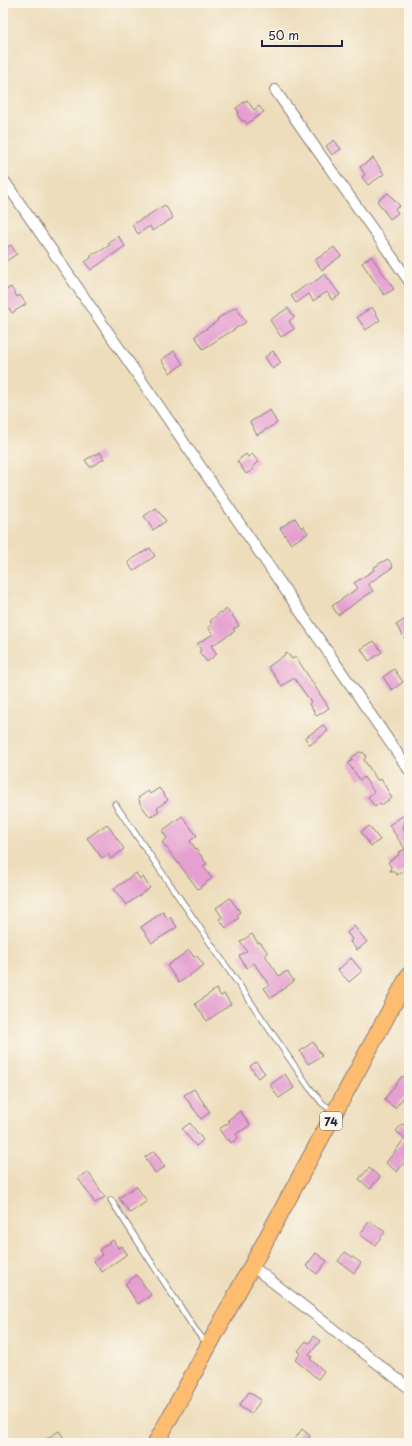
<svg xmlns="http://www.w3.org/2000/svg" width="412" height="1446" font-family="'Playpen Sans',sans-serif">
	<rect width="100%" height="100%" fill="#fbf7ec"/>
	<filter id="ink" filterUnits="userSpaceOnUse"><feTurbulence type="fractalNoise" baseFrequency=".025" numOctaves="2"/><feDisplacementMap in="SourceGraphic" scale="8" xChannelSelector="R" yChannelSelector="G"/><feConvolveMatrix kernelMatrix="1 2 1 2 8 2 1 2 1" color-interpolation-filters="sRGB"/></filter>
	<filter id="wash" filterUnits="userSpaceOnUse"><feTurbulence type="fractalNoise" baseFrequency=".012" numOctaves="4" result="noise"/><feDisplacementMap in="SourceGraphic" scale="16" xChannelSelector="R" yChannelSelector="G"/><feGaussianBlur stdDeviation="0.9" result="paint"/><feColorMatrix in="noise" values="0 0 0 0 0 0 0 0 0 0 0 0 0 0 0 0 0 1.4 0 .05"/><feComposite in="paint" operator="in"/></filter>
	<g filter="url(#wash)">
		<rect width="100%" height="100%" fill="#edddbb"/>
		<g id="blocks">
			<!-- building -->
			<path fill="#e59fd0" d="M 247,100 L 254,110 L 259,106 L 264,112 L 247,124 L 244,120 L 242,121 L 237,114 L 239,113 L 236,108 Z
				M 334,140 L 341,149 L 332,155 L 326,146 Z
				M 373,158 L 384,174 L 368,185 L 362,177 L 365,175 L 360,167 Z
				M 388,193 L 400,206 L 395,209 L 398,213 L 390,219 L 377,201 Z
				M 165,205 L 173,218 L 152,231 L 150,226 L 138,234 L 132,225 Z
				M 118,236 L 125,246 L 91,270 L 85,262 L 91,258 L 91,255 L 95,253 L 97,253 L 110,245 L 108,242 Z
				M 3,239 L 8,247 L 11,245 L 17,254 L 3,263 Z
				M 334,247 L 341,256 L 322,270 L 315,260 Z
				M 371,256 L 394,289 L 384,295 L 362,263 Z
				M 325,274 L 340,295 L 332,300 L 327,292 L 313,301 L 309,294 L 296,303 L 291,296 L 309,283 L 310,285 Z
				M 11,287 L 17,297 L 20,295 L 26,304 L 12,313 L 3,300 L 3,292 Z
				M 236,307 L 246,322 L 203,349 L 195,336 L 218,321 L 217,319 Z
				M 372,307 L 380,320 L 366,330 L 357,317 Z
				M 288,308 L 294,317 L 289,321 L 294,329 L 281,337 L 270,320 Z
				M 174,351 L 183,364 L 170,373 L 161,360 Z
				M 273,351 L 281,363 L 273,369 L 265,357 Z
				M 270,410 L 277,423 L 257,435 L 250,422 Z
				M 100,452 L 104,459 L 90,467 L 85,460 Z
				M 246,454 L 248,457 L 252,454 L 259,462 L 254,465 L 253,470 L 246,474 L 237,461 Z
				M 156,508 L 166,521 L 153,530 L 144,516 Z
				M 295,518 L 301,528 L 303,526 L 308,533 L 291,544 L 280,528 Z
				M 150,548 L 155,556 L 133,571 L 128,562 Z
				M 388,559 L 393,567 L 368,584 L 373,591 L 338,615 L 332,606 L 358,588 L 354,583 L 374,570 L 373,568 L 380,563 Z
				M 227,609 L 230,614 L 231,613 L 239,626 L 233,629 L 235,631 L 211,646 L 217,654 L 207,662 L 199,652 L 201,650 L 197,644 L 213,634 L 208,627 L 212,625 L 210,621 L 221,612 L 222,613 Z
				M 404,620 L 409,628 L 409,645 L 396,625 Z
				M 374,641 L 382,652 L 369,661 L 361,649 Z
				M 287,653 L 292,659 L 296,657 L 329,708 L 317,716 L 309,704 L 311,702 L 294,678 L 282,686 L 268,667 Z
				M 394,669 L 403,682 L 392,690 L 383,677 Z
				M 323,725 L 328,731 L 310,745 L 305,738 Z
				M 359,752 L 364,753 L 366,756 L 364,760 L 378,781 L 381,779 L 392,798 L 381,805 L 380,803 L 375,807 L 368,797 L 374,792 L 364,777 L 360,780 L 348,763 L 353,760 L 351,758 Z
				M 159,788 L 168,800 L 157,808 L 159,811 L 150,817 L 139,802 L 140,801 L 138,798 L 148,791 L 150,794 Z
				M 406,814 L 403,828 L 409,837 L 409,867 L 397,875 L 394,871 L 390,871 L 391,867 L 388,862 L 399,855 L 398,853 L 405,849 L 389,825 Z
				M 182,816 L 197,836 L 190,841 L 207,864 L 203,866 L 212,878 L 198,889 L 162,842 L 167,838 L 162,831 Z
				M 107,824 L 124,849 L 111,859 L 108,854 L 102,858 L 87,838 Z
				M 369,826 L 380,840 L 371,846 L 361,832 Z
				M 136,873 L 140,879 L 143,877 L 150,888 L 126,905 L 114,889 Z
				M 230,898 L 240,912 L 237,915 L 239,918 L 226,928 L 219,919 L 222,917 L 216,908 Z
				M 163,912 L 167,918 L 170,917 L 177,927 L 152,943 L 141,927 Z
				M 354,926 L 367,942 L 357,950 L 350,942 L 352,939 L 347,933 Z
				M 252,934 L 258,943 L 260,942 L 268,953 L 265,955 L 279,976 L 287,971 L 294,981 L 271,998 L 264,988 L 269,985 L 254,963 L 247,968 L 239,956 L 247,951 L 240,942 Z
				M 189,950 L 194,957 L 196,955 L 204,965 L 179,983 L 167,966 Z
				M 351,958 L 362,971 L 349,982 L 338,970 Z
				M 216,989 L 221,996 L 224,994 L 231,1004 L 207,1021 L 195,1004 Z
				M 313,1042 L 322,1056 L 308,1064 L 300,1051 Z
				M 256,1062 L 265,1073 L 258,1078 L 250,1066 Z
				M 285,1074 L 294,1088 L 279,1098 L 270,1085 Z
				M 402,1076 L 409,1081 L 409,1090 L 395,1108 L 384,1100 Z
				M 194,1089 L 210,1112 L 201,1119 L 184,1095 Z
				M 240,1111 L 250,1125 L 236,1134 L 238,1138 L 231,1143 L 229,1139 L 227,1141 L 219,1129 L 230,1122 L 228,1120 Z
				M 190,1123 L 203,1140 L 196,1146 L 182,1129 Z
				M 402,1124 L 409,1129 L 409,1156 L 397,1172 L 386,1163 L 405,1138 L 396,1131 Z
				M 154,1151 L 165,1167 L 155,1173 L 145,1157 Z
				M 369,1168 L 380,1177 L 370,1189 L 359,1179 Z
				M 88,1172 L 105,1197 L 95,1203 L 78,1178 Z
				M 136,1186 L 147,1201 L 130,1213 L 119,1198 Z
				M 369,1221 L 385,1232 L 375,1245 L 360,1235 Z
				M 113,1240 L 118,1248 L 122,1246 L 127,1254 L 102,1272 L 94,1261 L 102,1255 L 99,1250 Z
				M 345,1252 L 361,1263 L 354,1273 L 338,1261 Z
				M 316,1253 L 327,1261 L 317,1274 L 306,1266 Z
				M 137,1275 L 151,1295 L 138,1304 L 125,1284 Z
				M 314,1336 L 320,1341 L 309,1355 L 312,1357 L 310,1359 L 324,1371 L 318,1379 L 295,1360 L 301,1353 L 298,1351 L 306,1341 L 309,1343 Z
				M 249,1392 L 261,1400 L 251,1414 L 239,1406 Z
				M 302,1429 L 310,1436 L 305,1443 L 292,1443 Z
				M 59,1431 L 67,1443 L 40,1443 Z"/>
		</g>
	</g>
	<g filter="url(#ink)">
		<use href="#blocks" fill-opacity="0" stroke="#88807b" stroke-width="1"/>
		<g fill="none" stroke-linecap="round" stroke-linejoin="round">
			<!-- service casing -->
			<g stroke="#88807b" stroke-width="7">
				<path id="service" d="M 115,804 L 309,1087 L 322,1103 L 333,1111
					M 111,1200 L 194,1328 L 202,1338 L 208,1341"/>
			</g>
			<!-- minor casing -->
			<g stroke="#88807b" stroke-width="12">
				<path id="minor" d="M 275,90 L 409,281
					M 3,179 L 409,770
					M 252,1266 L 409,1388"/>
			</g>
			<!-- primary casing -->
			<g stroke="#88807b" stroke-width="18">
				<path id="primary" d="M 156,1443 L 409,975"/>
			</g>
			<!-- service -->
			<use href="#service" stroke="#fff" stroke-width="5"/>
			<!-- minor -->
			<use href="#minor" stroke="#fff" stroke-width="10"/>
			<!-- primary -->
			<use href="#primary" stroke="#febc70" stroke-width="16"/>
		</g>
	</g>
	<g text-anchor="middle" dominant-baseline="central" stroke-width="4" stroke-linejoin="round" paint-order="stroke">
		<!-- shield labels -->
		<rect fill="#fbf7ec" stroke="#636270" stroke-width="1" x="320" y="1112" width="22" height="18" rx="3"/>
		<g font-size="11" font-weight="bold" fill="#22223b">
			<text x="331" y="1121">74</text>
		</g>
	</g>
	<!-- margin -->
	<rect width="412" height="1446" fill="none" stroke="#fbf7ec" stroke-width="16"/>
	<!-- scale -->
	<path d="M262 40v6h80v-6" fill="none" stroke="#22223b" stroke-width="2"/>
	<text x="268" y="40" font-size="12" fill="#22223b" stroke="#fbf7ec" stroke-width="3" paint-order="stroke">50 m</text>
</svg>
